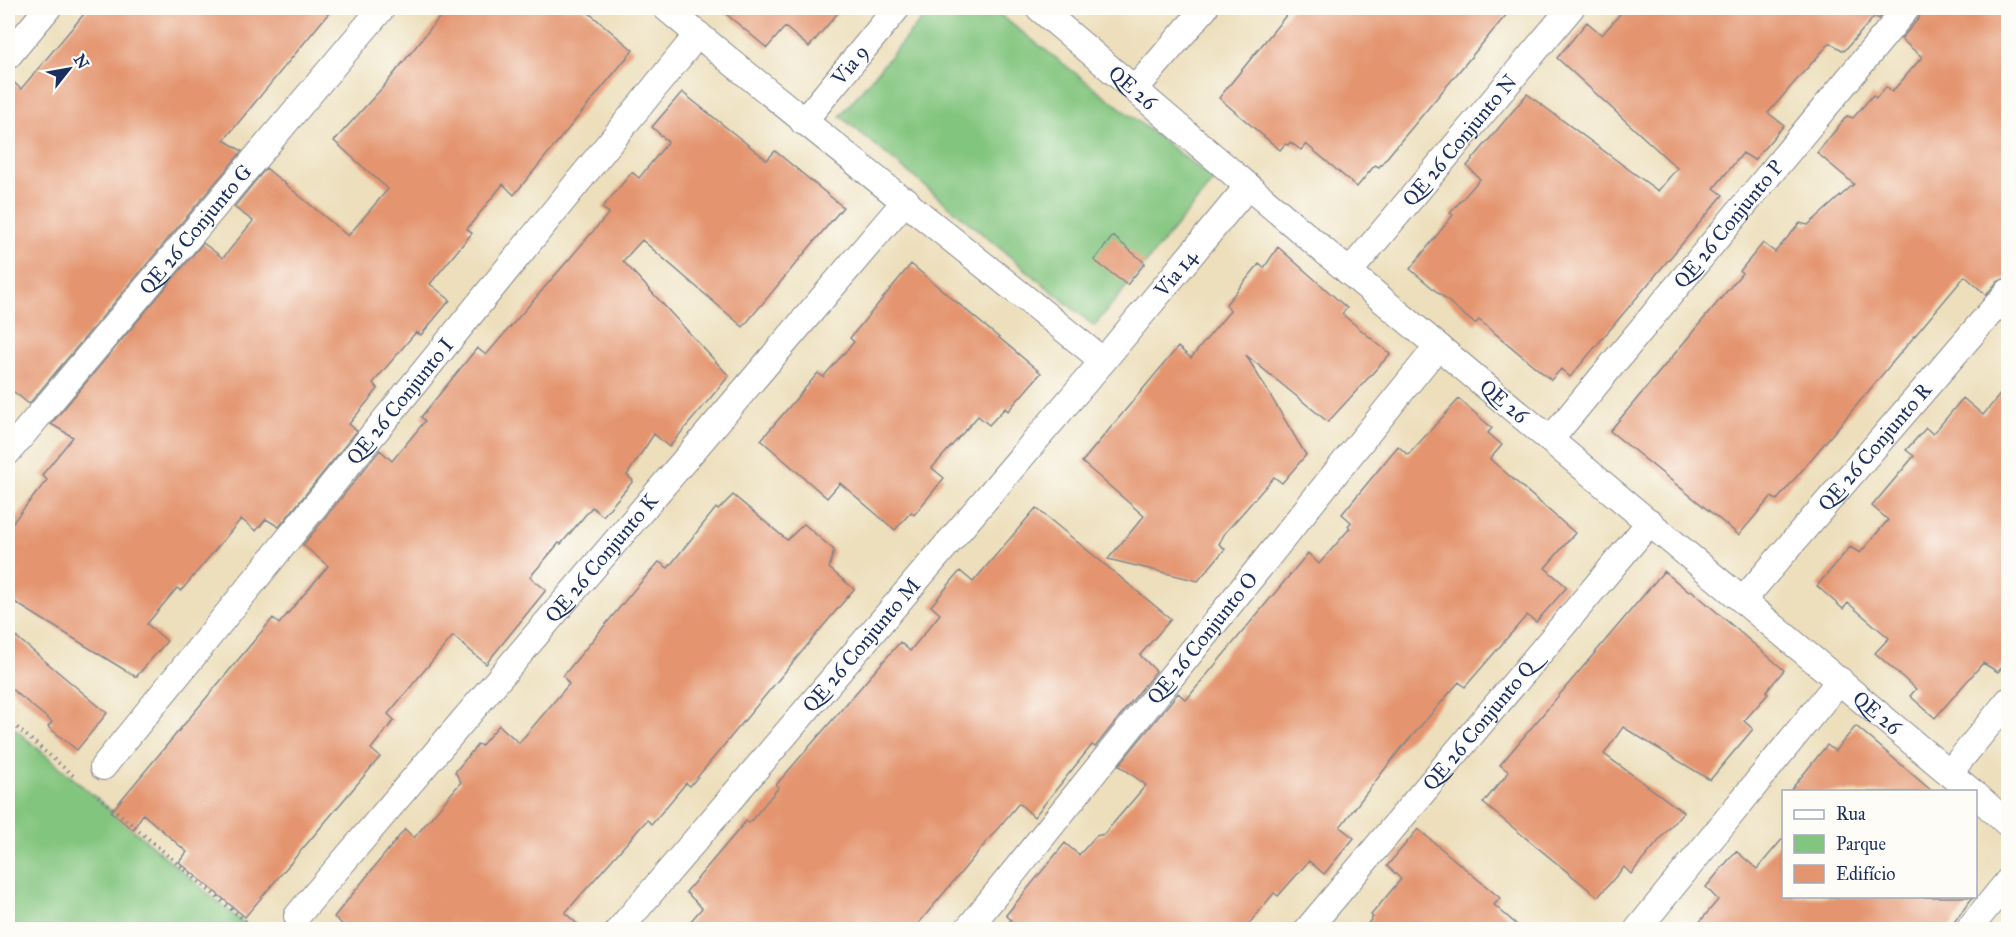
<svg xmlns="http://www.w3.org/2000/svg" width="2016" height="937" font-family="'IM FELL Great Primer',serif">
	<rect width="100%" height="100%" fill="#fdfcf7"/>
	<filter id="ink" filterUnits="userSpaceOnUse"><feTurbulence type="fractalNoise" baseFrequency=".0167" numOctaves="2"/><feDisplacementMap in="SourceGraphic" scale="12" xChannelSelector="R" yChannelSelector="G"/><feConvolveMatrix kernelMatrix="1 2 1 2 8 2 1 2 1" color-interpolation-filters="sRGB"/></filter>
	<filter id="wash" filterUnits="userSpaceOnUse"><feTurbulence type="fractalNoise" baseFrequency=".008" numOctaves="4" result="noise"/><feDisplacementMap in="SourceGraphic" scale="24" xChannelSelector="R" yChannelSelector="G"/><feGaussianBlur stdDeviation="1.35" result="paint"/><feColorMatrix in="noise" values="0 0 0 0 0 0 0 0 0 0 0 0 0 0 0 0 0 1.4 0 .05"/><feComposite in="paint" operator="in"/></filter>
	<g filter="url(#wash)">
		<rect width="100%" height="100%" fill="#eddfbc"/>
		<!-- green -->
		<path fill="#82c57e" stroke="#4e7a6e" stroke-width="1.5" d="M 931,8 L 991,8 L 1214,180 L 1094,326 L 840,116 Z
			M 8,723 L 250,929 L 8,929 Z"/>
		<g id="blocks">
			<!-- building -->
			<path fill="#e49570" d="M 89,8 L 333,8 L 224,140 L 242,151 L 29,404 L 8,387 L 8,77 L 21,89 Z
				M 447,8 L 583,8 L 633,50 L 514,195 L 503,184 L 467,229 L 472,233 L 430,284 L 450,300 L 421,335 L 416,332 L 373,383 L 378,389 L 349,424 L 357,431 L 279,527 L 266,519 L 256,531 L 241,519 L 181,591 L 177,588 L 147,624 L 167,641 L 136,677 L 8,598 L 8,528 L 47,480 L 42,475 L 73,437 L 51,424 L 203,243 L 223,258 L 253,221 L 234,207 L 266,168 L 348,236 L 388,189 L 334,141 L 384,86 Z
				M 719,8 L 842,8 L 809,47 L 785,27 L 767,48 Z
				M 1292,8 L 1512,8 L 1379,167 L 1375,165 L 1357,187 L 1306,144 L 1301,150 L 1290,142 L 1288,145 L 1285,144 L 1280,150 L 1219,98 Z
				M 1625,8 L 1888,8 L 1879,19 L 1875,16 L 1844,51 L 1830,43 L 1800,76 L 1768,113 L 1784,125 L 1754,160 L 1743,153 L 1714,188 L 1723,195 L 1570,377 L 1561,369 L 1551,380 L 1479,320 L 1475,324 L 1410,269 L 1453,215 L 1450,213 L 1480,179 L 1467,166 L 1527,94 L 1658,191 L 1677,168 L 1557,58 L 1587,22 L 1602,35 Z
				M 1922,8 L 2008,8 L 2008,277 L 1997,282 L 1986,295 L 1965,276 L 1777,500 L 1771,497 L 1739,535 L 1610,431 L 1742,273 L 1740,271 L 1763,243 L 1775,252 L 1800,223 L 1808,225 L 1854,184 L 1817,153 L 1847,116 L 1853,118 L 1873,95 L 1876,98 L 1886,87 L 1892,92 L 1922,57 L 1901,39 L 1919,18 Z
				M 682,92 L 767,160 L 775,151 L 843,207 L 743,327 L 642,240 L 623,261 L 729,376 L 669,447 L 654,434 L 627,475 L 633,481 L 603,516 L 592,507 L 561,544 L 559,543 L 530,577 L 546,590 L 486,664 L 453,636 L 388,714 L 394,720 L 371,749 L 380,757 L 245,917 L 179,862 L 187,852 L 143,814 L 133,830 L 111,812 L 273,618 L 279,624 L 328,566 L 303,545 L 380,450 L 392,461 L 425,421 L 421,417 L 477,348 L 486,355 L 609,213 L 602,208 L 632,172 L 639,178 L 668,142 L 652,127 Z
				M 1113,236 L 1145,263 L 1127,285 L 1094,260 Z
				M 1278,247 L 1347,308 L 1342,314 L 1390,354 L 1328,422 L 1246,355 L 1306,455 L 1282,483 L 1274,477 L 1225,533 L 1219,544 L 1225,549 L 1198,581 L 1108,559 L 1144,516 L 1082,462 L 1178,347 L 1191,358 L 1230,311 L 1226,304 L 1259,264 L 1264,268 Z
				M 911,264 L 1041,373 L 1008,411 L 1005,408 L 989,425 L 978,416 L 932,468 L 944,478 L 914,515 L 911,512 L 895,530 L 840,483 L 827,498 L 761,440 L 818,373 L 823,377 L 854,342 L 850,338 Z
				M 2008,385 L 2008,660 L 1998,672 L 1983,663 L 1935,718 L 1910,696 L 1916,689 L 1875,653 L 1889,638 L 1848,603 L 1843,609 L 1817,586 L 1850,547 L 1860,553 L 1888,520 L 1872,506 L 1914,456 L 1906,450 L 1926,428 L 1933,434 L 1963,398 L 1983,415 Z
				M 1459,399 L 1492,428 L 1488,433 L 1502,445 L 1490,459 L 1575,533 L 1545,568 L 1567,587 L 1536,622 L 1527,615 L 1465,687 L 1459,682 L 1398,752 L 1340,827 L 1354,838 L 1324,874 L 1309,861 L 1278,896 L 1274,893 L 1244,930 L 1003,930 L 1011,920 L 1006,915 L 1065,843 L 1079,855 L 1096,836 L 1104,834 L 1146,785 L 1119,765 L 1178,693 L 1186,700 L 1308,553 L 1319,564 L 1350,528 L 1348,526 L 1351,522 L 1342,514 L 1398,446 L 1408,455 Z
				M 733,495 L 787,540 L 804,524 L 834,550 L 829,568 L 854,589 L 690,786 L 686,783 L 652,824 L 647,820 L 565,913 L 584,930 L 349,930 L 334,917 L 405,829 L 414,838 L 461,782 L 455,772 L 478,744 L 481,746 L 499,725 L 519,743 L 569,684 L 563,676 L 634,590 L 659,562 L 668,568 L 716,508 L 718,510 Z
				M 1036,508 L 1171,619 L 1140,655 L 1156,671 L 1095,747 L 1092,745 L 1034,817 L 1019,803 L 913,930 L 683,930 L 702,908 L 686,892 L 746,821 L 749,823 L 779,787 L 776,785 L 900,642 L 910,651 L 940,614 L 931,606 L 960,571 L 973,582 Z
				M 1664,571 L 1689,592 L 1691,590 L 1784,670 L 1766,692 L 1768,694 L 1744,721 L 1753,729 L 1710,780 L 1623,727 L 1604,754 L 1683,812 L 1631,874 L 1624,867 L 1598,897 L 1483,803 L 1509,772 L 1500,765 Z
				M 8,630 L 107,713 L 77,750 L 48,727 L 52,722 L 8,686 Z
				M 1856,726 L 1933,792 L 1789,792 L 1827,745 L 1835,751 Z
				M 1418,829 L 1500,898 L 1494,905 L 1523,930 L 1363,930 L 1373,917 L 1371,915 L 1401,879 L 1387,866 Z
				M 1784,837 L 1784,897 L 1973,897 L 1948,930 L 1693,930 L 1718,900 L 1706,887 L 1736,851 L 1757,869 Z"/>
		</g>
	</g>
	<g filter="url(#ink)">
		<use href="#blocks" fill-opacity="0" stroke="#84878d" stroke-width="1.5"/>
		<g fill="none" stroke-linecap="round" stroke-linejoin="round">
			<!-- minor casing -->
			<g stroke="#84878d" stroke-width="28">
				<g id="minor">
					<path d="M 666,8 C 810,128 958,243 1103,361"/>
					<path id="s1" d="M 1039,8 L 1349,272 L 1972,792"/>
					<path d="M 8,56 L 48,8"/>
					<path d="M 1135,89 L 1205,8"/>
					<path id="s2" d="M 803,122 L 897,8"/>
					<path id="s3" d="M 1349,272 L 1571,8"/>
					<path id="s4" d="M 1550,440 L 1907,8"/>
					<path id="s5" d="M 8,452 L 382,8"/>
					<path id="s6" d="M 1743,600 L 2008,292"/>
					<path id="s7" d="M 103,767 L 698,34"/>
					<path d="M 1950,772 L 2008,701"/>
					<path d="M 1976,795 L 2008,824"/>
					<path id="s8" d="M 297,916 L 906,200"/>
					<path id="s9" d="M 619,930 L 1103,361 L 1248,186"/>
					<path id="s10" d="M 967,930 L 1438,346"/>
					<path id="s11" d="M 1307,930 L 1650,522"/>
					<path d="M 1637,930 L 1840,680"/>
					<path d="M 1968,930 L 2008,881"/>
				</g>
			</g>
			<!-- path -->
			<path stroke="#84878d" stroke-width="4" stroke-dasharray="1.5 4.5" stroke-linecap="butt" d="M 8,720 L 76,778
				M 98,796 L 256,930"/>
			<!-- minor -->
			<use href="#minor" stroke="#fff" stroke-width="26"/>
		</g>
	</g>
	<g text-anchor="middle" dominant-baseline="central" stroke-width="6" stroke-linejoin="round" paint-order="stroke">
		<!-- street labels -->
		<g font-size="21" fill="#1b2f5e" stroke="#fdfcf7">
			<text stroke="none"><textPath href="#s2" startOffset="74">Via 9</textPath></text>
			<text stroke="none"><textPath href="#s1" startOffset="123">QE 26</textPath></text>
			<text stroke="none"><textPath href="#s3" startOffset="172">QE 26 Conjunto N</textPath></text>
			<text stroke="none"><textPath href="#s4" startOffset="280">QE 26 Conjunto P</textPath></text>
			<text stroke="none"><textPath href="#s5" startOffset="291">QE 26 Conjunto G</textPath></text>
			<text stroke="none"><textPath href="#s9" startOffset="861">Via 14</textPath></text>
			<text stroke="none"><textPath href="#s7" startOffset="471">QE 26 Conjunto I</textPath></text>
			<text stroke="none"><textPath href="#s1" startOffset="609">QE 26</textPath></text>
			<text stroke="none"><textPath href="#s6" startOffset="202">QE 26 Conjunto R</textPath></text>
			<text stroke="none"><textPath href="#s8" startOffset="470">QE 26 Conjunto K</textPath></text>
			<text stroke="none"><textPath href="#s10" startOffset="375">QE 26 Conjunto O</textPath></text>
			<text stroke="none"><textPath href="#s9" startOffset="374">QE 26 Conjunto M</textPath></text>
			<text stroke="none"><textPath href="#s1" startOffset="1095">QE 26</textPath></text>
			<text stroke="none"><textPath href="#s11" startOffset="267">QE 26 Conjunto Q</textPath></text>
		</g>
	</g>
	<!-- margin -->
	<rect width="2016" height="937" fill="none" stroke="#fdfcf7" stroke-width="30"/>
	<!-- legend -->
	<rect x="1782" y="790" width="195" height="108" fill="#fdfcf7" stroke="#a3aaba" stroke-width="1.5"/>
	<rect x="1794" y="810" width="30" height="9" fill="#ffffff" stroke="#a3aaba" stroke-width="1.5"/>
	<text x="1836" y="820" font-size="18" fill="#1b2f5e">Rua</text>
	<rect x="1794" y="835" width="30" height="18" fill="#82c57e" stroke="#a3aaba" stroke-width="1.5"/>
	<text x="1836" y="850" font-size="18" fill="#1b2f5e">Parque</text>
	<rect x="1794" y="865" width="30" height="18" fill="#e49570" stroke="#a3aaba" stroke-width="1.5"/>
	<text x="1836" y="880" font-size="18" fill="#1b2f5e">Edifício</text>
	<!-- north arrow -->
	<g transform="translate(69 69) rotate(59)" stroke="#fdfcf7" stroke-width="4.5" paint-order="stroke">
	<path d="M0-4.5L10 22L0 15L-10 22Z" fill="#1b2f5e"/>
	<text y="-9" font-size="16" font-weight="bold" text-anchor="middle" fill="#1b2f5e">N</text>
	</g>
</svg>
